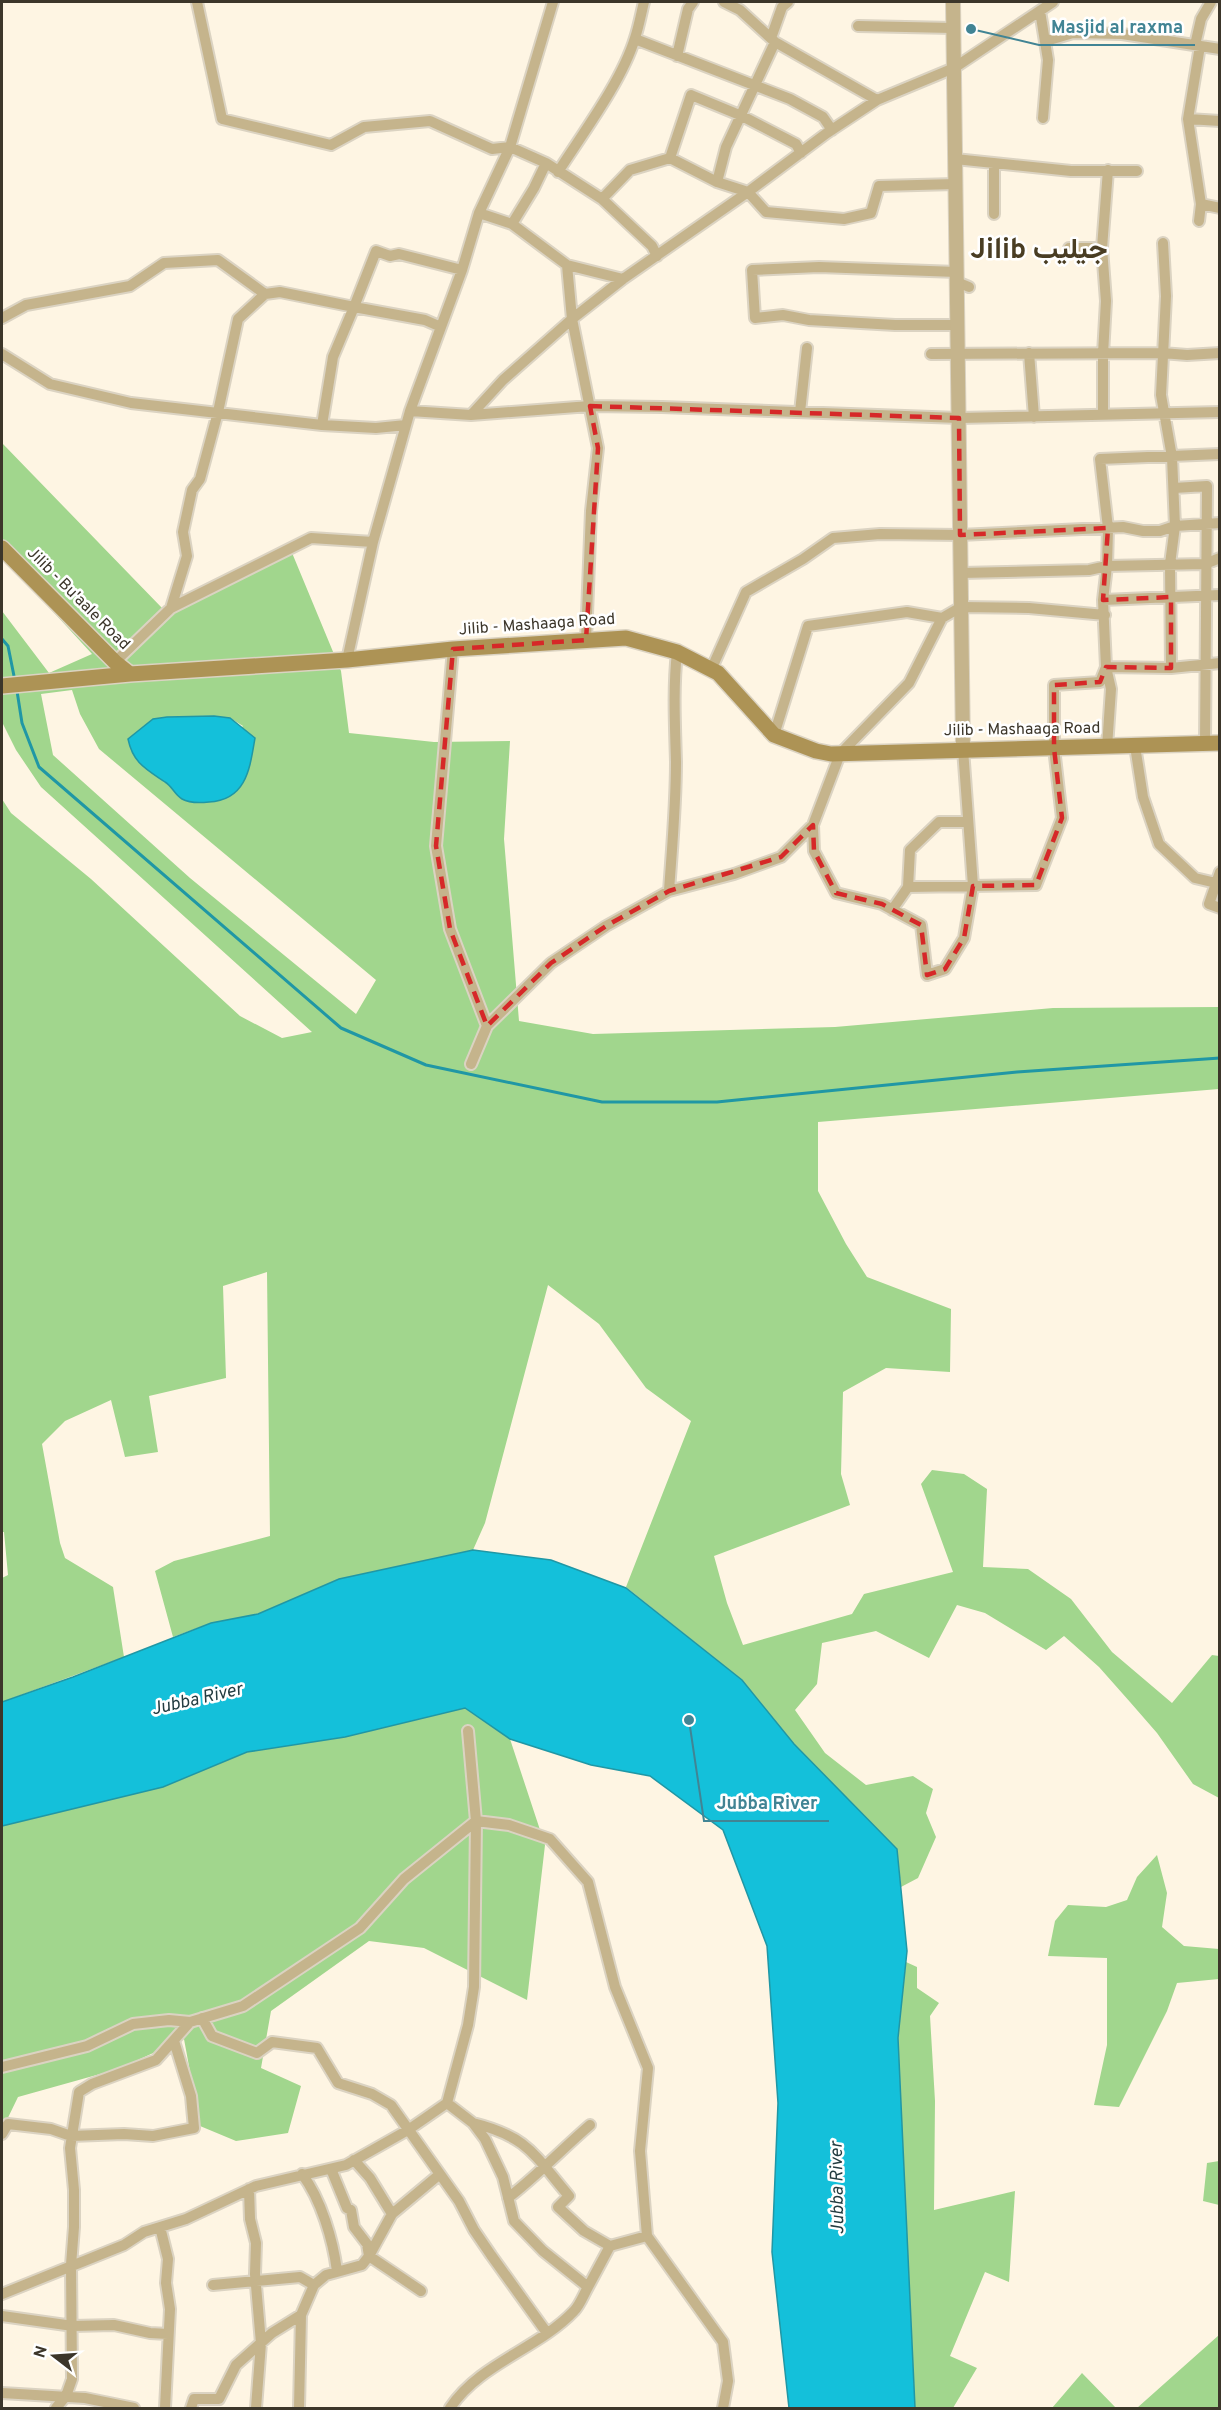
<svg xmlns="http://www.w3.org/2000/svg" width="1221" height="2410" font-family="Overpass,Vazirmatn,sans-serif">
	<rect width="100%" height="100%" fill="#fef5e3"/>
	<!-- green -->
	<path fill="#a1d68d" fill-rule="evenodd" d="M 2,443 L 163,609 L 290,548 L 341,671 L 349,733 L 434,742 L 510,741 L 504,839 L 519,1021 L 593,1034 L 835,1027 L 1053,1008 L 1219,1007 L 1219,1089 L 818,1122 L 818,1191 L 846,1244 L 867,1277 L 951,1309 L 950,1372 L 886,1368 L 843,1392 L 841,1474 L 850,1505 L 714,1556 L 727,1603 L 743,1645 L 852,1614 L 864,1594 L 953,1572 L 921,1484 L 932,1470 L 964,1474 L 987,1489 L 983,1567 L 1028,1569 L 1071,1599 L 1112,1652 L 1172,1703 L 1212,1655 L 1219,1656 L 1219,1798 L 1193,1784 L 1157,1733 L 1130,1702 L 1099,1667 L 1064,1636 L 1046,1650 L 985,1613 L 957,1605 L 929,1658 L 876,1631 L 822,1643 L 817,1684 L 795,1710 L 825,1753 L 866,1785 L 913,1776 L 933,1789 L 926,1813 L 936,1837 L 918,1878 L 901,1887 L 897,1849 L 794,1744 L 742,1680 L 626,1587 L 691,1421 L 646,1388 L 599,1324 L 548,1285 L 485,1523 L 473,1550 L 339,1579 L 258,1614 L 211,1623 L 173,1637 L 155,1571 L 174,1561 L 270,1536 L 267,1272 L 223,1286 L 226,1378 L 149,1396 L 158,1452 L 125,1457 L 111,1400 L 65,1421 L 42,1444 L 60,1543 L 65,1558 L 113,1587 L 124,1657 L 2,1702 L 2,1578 L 8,1575 L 4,1532 L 2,1532 L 2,799 L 11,813 L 91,879 L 240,1016 L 282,1038 L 312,1032 L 41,787 L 16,750 L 2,722 L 2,611 L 49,673 L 92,654 L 2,556 ZM 72,690 L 80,714 L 99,749 L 376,980 L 356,1014 L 190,878 L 53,755 L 41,694 ZM 214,716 L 230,718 L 243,726 L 181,798 L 170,785 L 153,719 L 168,717 Z
		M 465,1708 L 510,1739 L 545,1845 L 527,2000 L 424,1948 L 369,1941 L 271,2011 L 261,2068 L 301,2086 L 288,2133 L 236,2141 L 200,2126 L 184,2039 L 118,2069 L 18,2097 L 2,2130 L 2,1826 L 163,1787 L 247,1752 L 345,1737 Z
		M 1157,1855 L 1167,1893 L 1162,1927 L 1184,1946 L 1219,1949 L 1219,1979 L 1177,1983 L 1167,2011 L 1119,2107 L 1094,2105 L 1107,2045 L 1107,1958 L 1048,1956 L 1055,1921 L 1068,1905 L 1106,1907 L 1127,1900 L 1137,1877 Z
		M 906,1962 L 917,1967 L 917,1988 L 939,2003 L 930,2016 L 935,2101 L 934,2210 L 1015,2191 L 1009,2282 L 985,2272 L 950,2356 L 977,2368 L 953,2408 L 915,2408 L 898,2038 Z
		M 1219,2161 L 1220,2161 L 1219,2205 L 1203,2201 L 1207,2163 Z
		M 1219,2335 L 1219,2408 L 1137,2408 Z
		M 1082,2373 L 1116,2408 L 1052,2408 Z"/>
	<!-- water -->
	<path fill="#14c0da" stroke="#2097a5" stroke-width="1.5" d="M 214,716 L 230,718 L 255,738 C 250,767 247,800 209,802 C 200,803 189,803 182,799 C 175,795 172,786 165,782 C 146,769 133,763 128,739 L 153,719 L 167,717 Z
		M 473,1550 L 551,1560 L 626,1588 L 742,1680 L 794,1744 L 897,1849 L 907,1951 L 898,2038 L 915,2408 L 789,2408 L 772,2252 L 778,2103 L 767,1946 L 723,1830 L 650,1776 L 591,1765 L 510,1739 L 465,1708 L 345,1737 L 247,1752 L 163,1787 L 2,1826 L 2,1702 L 73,1677 L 211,1623 L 258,1614 L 339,1579 Z"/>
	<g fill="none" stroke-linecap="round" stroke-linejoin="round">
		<!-- stream -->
		<path stroke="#2097a5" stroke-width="3" d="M 2,639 L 8,646 L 15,681
			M 17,691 L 22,723 L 39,767 L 341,1028 L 426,1065 L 602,1102 L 717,1102 L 1017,1072 L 1220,1058"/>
		<!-- minor casing -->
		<g stroke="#dbd3c2" stroke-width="14">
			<path id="minor" d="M 197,2 L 222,119 L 331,145 L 364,127 L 430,121 L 492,149 L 510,147 L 546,163 L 602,199 L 652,246 L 657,256
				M 724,2 L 740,10 L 775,42 L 877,100
				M 1040,11 L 1048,60 L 1043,118
				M 858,26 L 953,28
				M 771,38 L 782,7 L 788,2
				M 635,39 L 790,99 L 823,117 L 832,130
				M 1046,41 L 1073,33 L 1122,34 L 1220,49
				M 775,42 L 726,147 L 717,182 L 748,192 L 766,212 L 844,219 L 871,213 L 879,186 L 956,184
				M 1195,45 L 1201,19 L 1211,2
				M 677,56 L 688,9 L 693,2
				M 1188,119 L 1220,121
				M 670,158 L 691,95 L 742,116 L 796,144 L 801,153
				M 955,159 L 1071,171 L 1137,171
				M 546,163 L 534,188 L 512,224 L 567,265 L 572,319 L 598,448 L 591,511 L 586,640
				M 558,172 C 583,133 622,81 635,38 C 639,26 641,14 644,2
				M 602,199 L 630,170 L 670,158 L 717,182
				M 1201,204 L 1220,208
				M 479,213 L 512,224
				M 994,214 L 994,164
				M 1199,221 L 1201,204 L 1188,119 L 1200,46
				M 1163,243 L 1166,296 L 1161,395 L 1172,457 L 1175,526 L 1170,564 L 1171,668
				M 1069,248 L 1102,248
				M 567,265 L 623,279
				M 957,272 L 819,267 L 752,270 L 755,318 L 783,315 L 809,320 L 895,325 L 958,325
				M 957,282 L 969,287
				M 2,318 L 26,305 L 130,286 L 164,263 L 218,260 L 265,294 L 280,292 L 354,307 L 376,251 L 390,256 L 399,254 L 462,270
				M 1029,353 L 1034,417
				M 2,354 L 50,384 L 131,403 L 322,425 L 376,428 L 406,425
				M 931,354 L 1162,353 L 1187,355 L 1220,353
				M 410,411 L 471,415 L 590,406 L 662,407 L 959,418 L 1220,412
				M 800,412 L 807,348
				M 471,415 L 503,380 L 572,319 L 623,279 L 748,192 L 827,133 L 877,100 L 954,68 L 1053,2
				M 1103,415 L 1103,354 L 1106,301 L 1102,248 L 1108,170
				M 322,425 L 333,357 L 354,307 L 425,320 L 441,327
				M 1174,488 L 1207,486 L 1205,743
				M 961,573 L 1089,570 L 1107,566 L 1205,564 L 1220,558
				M 1103,600 L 1220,595
				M 171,608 L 187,556 L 183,532 L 192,490 L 200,479 L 218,412 L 238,319 L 265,294
				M 453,649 L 436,846 L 450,929 L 487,1026
				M 347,660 L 373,542 L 410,411 L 462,270 L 479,213 L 510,147 L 553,2
				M 115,662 L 171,608 L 311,538 L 373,542
				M 711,670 L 746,592 L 803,559 L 833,538 L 880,534 L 960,535 L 1123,527 L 1143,531 L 1160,531 L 1175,526 L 1220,523
				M 774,735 L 808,626 L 907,612 L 942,618
				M 1135,746 L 1143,797 L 1159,844 L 1195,878 L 1216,883
				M 1107,747 L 1111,689 L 1106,667 L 1103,600 L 1107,566 L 1108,528 L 1100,459 L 1220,454
				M 813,825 L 814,851 L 836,893 L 882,904 L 921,925 L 927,975 L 945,969 L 964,938 L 973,886 L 963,749
				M 1220,872 L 1209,904 L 1220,908
				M 908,887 L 910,850 L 939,822 L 968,822
				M 669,891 C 672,848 676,805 676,762 C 675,725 673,689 677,652
				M 892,910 L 908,887 L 1036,885 L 1062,818 L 1054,748 L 1054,685 L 1100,682 L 1106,667 L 1171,668 L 1220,663
				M 471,1064 L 487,1026 L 551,963 L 606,926 L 669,891 L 734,874 L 781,857 L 813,825 L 840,754 L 909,683 L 942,618 L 961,607 L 1029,608 L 1105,615
				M 202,2018 L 212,2036 L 257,2053 L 272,2042 L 317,2048 L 338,2083 L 372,2094 L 391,2105 L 459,2201 L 474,2230 L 491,2255 L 547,2333
				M 2,2067 L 87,2046 L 133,2024 L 169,2020 L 190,2022 L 243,2006 L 360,1928 L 404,1879 L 476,1821 L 509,1825 L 550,1839 L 588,1882 L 615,1987 L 648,2068 L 640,2151 L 647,2236 L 723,2342 L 728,2381 L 723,2408
				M 447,2103 L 473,2123 L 485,2139 L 503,2177 L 514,2221 L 543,2251 L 588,2287 C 584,2294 580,2305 574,2311 C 538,2349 480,2363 450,2408
				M 473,2123 C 529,2137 534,2155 569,2196 L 558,2207 L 584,2231 L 610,2246
				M 2,2134 L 8,2124 L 51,2129 L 71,2136 L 124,2134 L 153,2136 L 194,2128 L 191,2096 L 174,2041
				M 354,2160 L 370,2178 L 392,2214
				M 331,2169 L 347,2208 L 351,2210 L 354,2227 L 367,2244 L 369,2256 L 421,2291
				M 302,2174 C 321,2199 333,2240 337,2271
				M 249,2189 L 250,2219 L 256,2243 L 255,2274 L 261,2343 L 256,2408
				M 508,2198 C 537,2176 562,2149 590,2125
				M 160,2227 L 168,2259 L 166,2283 L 170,2309 L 165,2408
				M 213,2285 L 300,2277 L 314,2285
				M 588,2287 L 610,2246 L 647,2236
				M 2,2294 L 124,2245 L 144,2232 L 186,2219 L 256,2186 L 346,2165 L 408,2130 L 447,2103 L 468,2025 L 474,1987 L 476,1821 L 468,1731
				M 2,2316 L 73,2326 L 114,2325 L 150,2333 L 168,2334
				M 2,2393 L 85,2398 L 134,2408
				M 56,2408 L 66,2396 L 72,2379 L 71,2265 L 74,2227 L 74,2190 L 70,2148 L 79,2092 L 92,2084 L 156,2060 L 190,2022
				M 191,2408 L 194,2399 L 219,2399 L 236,2365 L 272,2333 L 301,2315
				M 299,2408 L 301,2315 L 314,2285 L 326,2275 L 362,2265 L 369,2256 L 392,2214 L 440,2174"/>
		</g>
		<!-- tertiary casing -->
		<g stroke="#dbd3c2" stroke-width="16">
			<path id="tertiary" d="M 953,2 L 963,749"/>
		</g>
		<!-- secondary casing -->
		<g stroke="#dbd3c2" stroke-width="18">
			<path id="secondary" d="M 2,548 L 115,662 L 130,674
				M 2,686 L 130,674 L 347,660 L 453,649 L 626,638 L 677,652 L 718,673 L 774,735 L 816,751 L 831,754 L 1220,743"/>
		</g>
		<!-- minor -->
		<use href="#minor" stroke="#c5b48c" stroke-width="10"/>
		<!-- tertiary -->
		<use href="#tertiary" stroke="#c5b48c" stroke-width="14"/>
		<!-- secondary -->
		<use href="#secondary" stroke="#ad9355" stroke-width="15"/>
	</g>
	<!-- marked area -->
	<path fill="none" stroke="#d62828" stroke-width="4.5" stroke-dasharray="12 8" stroke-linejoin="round" d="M 590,406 L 959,418 L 960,535 L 1108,528 L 1103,600 L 1171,597 L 1171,668 L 1106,667 L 1100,682 L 1054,685 L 1054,748 L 1062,818 L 1036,885 L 973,886 L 964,938 L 945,969 L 927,975 L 921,925 L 882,904 L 836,893 L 814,851 L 813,825 L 781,857 L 669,891 L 606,926 L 551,963 L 487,1026 L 450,929 L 436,846 L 453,649 L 586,640 L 598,448 Z"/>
	<g text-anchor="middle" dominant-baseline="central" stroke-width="5" stroke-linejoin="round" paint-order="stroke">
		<!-- street labels -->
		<g font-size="16" fill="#3c362a" stroke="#fff">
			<text transform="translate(78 599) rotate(45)">Jilib - Bu'aale Road</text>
			<text transform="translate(537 625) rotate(-4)">Jilib - Mashaaga Road</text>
			<text transform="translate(1022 730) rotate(-1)">Jilib - Mashaaga Road</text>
		</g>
		<!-- water labels -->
		<g font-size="18" font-style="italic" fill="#233c41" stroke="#fff">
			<text transform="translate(197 1700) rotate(-13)">Jubba River</text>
			<text transform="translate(838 2188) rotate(-91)">Jubba River</text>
		</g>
		<!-- town labels -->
		<g font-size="28" font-weight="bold" fill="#493d23" stroke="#fff">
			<text x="1039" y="251">Jilib جيليب</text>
		</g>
	</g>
	<!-- callouts -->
	<path fill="none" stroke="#418494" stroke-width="2" d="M971 29L1039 45H1195M689 1720L704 1821H829"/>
	<g fill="#418494" stroke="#fff" stroke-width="2">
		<circle cx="971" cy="29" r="6"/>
		<circle cx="689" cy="1720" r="6"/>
	</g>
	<g font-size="18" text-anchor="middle" font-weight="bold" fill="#418494" stroke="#fff" stroke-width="5" stroke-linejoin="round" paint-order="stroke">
		<text x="1117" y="33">Masjid al raxma</text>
		<text x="767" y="1809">Jubba River</text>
	</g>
	<!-- border -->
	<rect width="1221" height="2410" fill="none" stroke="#3c362a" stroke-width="6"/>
	<!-- north arrow -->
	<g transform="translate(54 2356) rotate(287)" stroke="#ffffff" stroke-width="4.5" paint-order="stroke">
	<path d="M0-4.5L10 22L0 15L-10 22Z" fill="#3c362a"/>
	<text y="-9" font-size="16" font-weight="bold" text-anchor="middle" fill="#3c362a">N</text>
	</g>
</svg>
